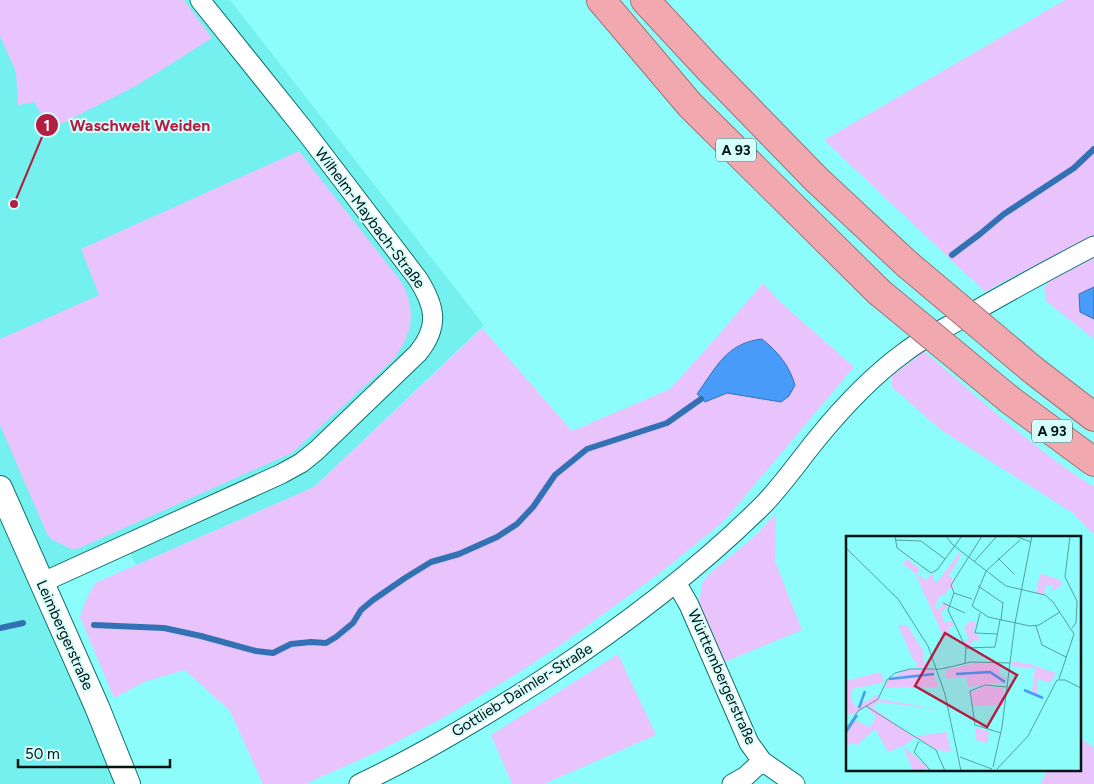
<svg xmlns="http://www.w3.org/2000/svg" width="1094" height="784" font-family="Figtree,sans-serif">
	<rect width="100%" height="100%" fill="#8dfdfb"/>
	<!-- built -->
	<path fill="#74f0ee" d="M 0,0 L 230,0 L 484,325 L 314,487 L 136,565 L 127,544 L 42,583 L 128,784 L 0,784 Z"/>
	<!-- green -->
	<path fill="#e9c4fc" d="M 0,0 L 184,0 L 212,38 L 136,86 L 51,129 L 34,102 L 18,105 L 16,72 L 0,36 Z
		M 1065,0 L 1094,0 L 1094,236 L 1010,278 L 985,292 L 824,140 Z
		M 299,151 L 403,284 C 416,314 413,333 393,360 L 292,453 L 82,547 L 73,550 L 51,539 L 47,534 L 0,425 L 0,339 L 99,295 L 81,249 Z
		M 1094,256 L 1094,287 L 1079,294 L 1080,312 L 1094,319 L 1094,339 L 1046,301 L 1044,288 L 1051,279 Z
		M 763,283 L 778,300 L 854,367 L 724,521 L 660,573 L 562,644 L 518,673 L 443,718 L 375,753 L 305,784 L 263,784 L 230,711 L 185,670 L 144,682 L 114,698 L 80,617 L 86,600 L 95,583 L 314,487 L 482,328 L 572,431 L 670,389 L 715,339 Z
		M 924,351 C 978,398 1033,448 1094,487 L 1094,532 L 1092,533 L 1073,513 L 941,430 L 892,387 L 892,376 Z
		M 776,513 L 775,561 L 802,630 L 725,662 L 698,611 L 702,583 L 709,574 L 756,535 Z
		M 618,654 L 656,735 L 544,784 L 512,784 L 491,735 Z
		M 1080,738 L 1094,748 L 1094,784 L 1040,784 L 1048,770 L 1080,770 Z"/>
	<!-- water -->
	<path fill="#489bf9" stroke="#3272b4" d="M 1094,287 L 1094,319 L 1080,312 L 1079,294 Z
		M 762,339 C 778,352 789,365 795,385 L 789,396 L 781,402 L 727,393 L 705,402 L 697,394 C 716,368 726,343 762,339 Z"/>
	<g fill="none" stroke-linecap="round" stroke-linejoin="round">
		<!-- stream -->
		<path stroke="#3272b4" stroke-width="6" d="M 952,255 L 980,234 L 1004,214 L 1074,168 L 1094,149
			M 94,625 L 164,628 L 201,636 L 256,651 L 273,653 L 291,644 L 311,642 L 326,643 L 336,637 L 353,623 L 361,610 L 373,600 L 405,578 L 431,562 L 459,554 L 497,537 L 517,524 L 533,507 L 555,475 L 587,449 L 667,423 L 701,399
			M 0,628 L 23,623"/>
		<!-- minor casing -->
		<g stroke="#0c7170" stroke-width="21">
			<path id="minor" d="M 41,583 L 281,474 L 301,463 L 316,451 L 418,353 C 440,326 435,306 418,279 L 305,131 L 200,0
				M 677,584 L 689,605 L 749,743 L 762,761 L 795,784
				M 359,784 C 423,754 484,717 543,679 C 622,627 697,571 764,504 C 783,484 799,461 816,440 C 842,408 872,376 905,352 C 920,340 939,331 956,322 C 1002,295 1048,270 1094,246
				M 732,784 L 746,776 L 762,761"/>
		</g>
		<!-- tertiary casing -->
		<g stroke="#0c7170" stroke-width="26">
			<path id="tertiary" d="M 0,488 L 97,707 L 128,784"/>
		</g>
		<!-- motorway casing -->
		<g stroke="#9d7478" stroke-width="30">
			<path id="motorway" d="M 601,0 L 690,105 L 879,292
				M 645,0 L 709,69 L 816,179 L 907,264
				M 1033,370 L 1094,417
				M 1010,400 L 1094,462"/>
		</g>
		<!-- minor -->
		<use href="#minor" stroke="#fff" stroke-width="19"/>
		<!-- tertiary -->
		<use href="#tertiary" stroke="#fff" stroke-width="24"/>
		<!-- motorway -->
		<use href="#motorway" stroke="#f1a9af" stroke-width="28"/>
		<!-- motorway-bridge casing -->
		<g stroke="#9d7478" stroke-width="30" stroke-linecap="butt">
			<path id="motorway-bridge" d="M 907,264 L 1033,370
				M 879,292 L 1010,400"/>
		</g>
		<!-- motorway-bridge -->
		<use href="#motorway-bridge" stroke="#f1a9af" stroke-width="28"/>
	</g>
	<g text-anchor="middle" dominant-baseline="central" stroke-width="4" stroke-linejoin="round" paint-order="stroke">
		<!-- shield labels -->
		<g fill="#d5fdfc" stroke="#405958" stroke-width="1">
			<rect x="716" y="138.5" width="40" height="23" rx="4"/>
			<rect x="1032" y="419.5" width="40" height="23" rx="4"/>
		</g>
		<g font-size="14" font-weight="bold" fill="#001312">
			<text x="736" y="150">A 93</text>
			<text x="1052" y="431">A 93</text>
		</g>
		<!-- street labels -->
		<g font-size="15" fill="#001312" stroke="#d5fdfc">
			<text transform="translate(370 218) rotate(53)">Wilhelm-Maybach-Straße</text>
			<text transform="translate(65 635) rotate(66)">Leimbergerstraße</text>
			<text transform="translate(722 677) rotate(66)">Württembergerstraße</text>
			<text transform="translate(522 690) rotate(-32)">Gottlieb-Daimler-Straße</text>
		</g>
	</g>
	<!-- overview -->
	<g transform="translate(846 536)">
		<rect width="235" height="235" fill="#8dfdfb"/>
		<path d="M 113,17 L 115,19 L 103,40 L 108,44 L 106,52 L 100,55 L 100,60 L 94,59 L 89,71 L 93,74 L 97,67 L 103,69 L 95,77 L 99,87 L 105,85 L 109,89 L 102,92 L 105,98 L 98,102 L 69,37 L 57,28 L 61,23 L 74,33 L 71,38 L 79,44 L 87,38 L 88,46 L 92,45 ZM 194,38 L 210,42 L 217,48 L 205,56 L 207,50 L 200,49 L 198,58 L 190,56 ZM 123,85 L 129,85 L 128,98 L 133,99 L 133,105 L 127,104 L 125,110 L 121,110 L 118,106 L 123,103 L 118,92 ZM 52,89 L 61,89 L 78,116 L 77,122 L 83,132 L 69,131 L 75,124 L 70,127 L 67,123 ZM 166,125 L 184,128 L 210,137 L 204,147 L 192,143 L 191,158 L 186,156 L 189,132 L 165,130 ZM 129,127 L 154,128 L 153,136 L 155,140 L 160,141 L 160,147 L 122,151 L 120,141 L 101,143 L 99,134 ZM 60,134 L 87,134 L 92,151 L 38,152 L 41,144 ZM 34,136 L 38,145 L 35,147 L 6,153 L 5,162 L 10,171 L 32,158 L 33,163 L 97,174 L 33,166 L 26,171 L 69,202 L 57,210 L 83,232 L 67,235 L 57,210 L 42,216 L 29,193 L 11,209 L 4,207 L 0,212 L 0,191 L 8,184 L 24,191 L 30,181 L 20,170 L 10,178 L 0,179 L 0,145 ZM 139,150 L 157,152 L 157,169 L 127,170 L 125,156 ZM 129,191 L 143,196 L 141,207 L 130,204 ZM 101,196 L 105,216 L 91,214 L 69,200 Z" fill="#e9c4fc"/>
		<path fill="none" stroke="#489bf9" stroke-width="2.5" d="M 110,138 L 144,136 L 159,146M 43,143 L 88,138M 178,154 L 197,162M 13,172 L 19,155M 0,196 L 11,179"/>
		<path fill="none" stroke="#559f9e" stroke-width="1" d="M 49,0 L 51,12 L 85,37 L 91,34 L 116,0M 100,0 L 107,9 L 160,50 L 199,59 L 207,66 L 228,98 L 213,143M 169,0 L 185,6M 224,0 L 219,41 L 231,65 L 230,87 L 226,92M 49,4 L 75,5 L 99,23M 174,4 L 140,35 L 126,70 L 142,81 L 184,90 L 193,89 L 214,76M 0,12 L 52,63 L 82,110 L 99,158 L 115,235M 152,22 L 168,38M 128,26 L 151,0M 132,50 L 157,67M 108,57 L 102,74 L 120,112 L 119,127M 108,57 L 105,49 L 136,0M 108,57 L 126,63M 97,67 L 119,77M 134,77 L 129,97 L 151,98M 155,84 L 157,66M 190,90 L 196,109 L 220,121M 120,112 L 149,111 L 154,84M 20,170 L 90,214 L 99,235M 0,193 L 12,175 L 32,163 L 41,144 L 49,137 L 64,133 L 95,133 L 125,126 L 164,127M 155,197 L 129,189 L 124,155 L 139,149 L 161,151M 73,205 L 68,216 L 85,235M 114,221 L 146,233M 147,231 L 156,191 L 169,87 L 186,0M 151,233 L 182,200 L 211,144 L 219,144 L 235,152"/>
		<path fill="#b11e42" fill-opacity="0.15" stroke="#b11e42" stroke-width="2.5" d="M 99,97 L 171,139 L 141,191 L 69,150 Z"/>
		<rect width="235" height="235" fill="none" stroke="#001312" stroke-width="2.5"/>
	</g>
	<!-- callouts -->
	<path fill="none" stroke="#b11e42" stroke-width="2" d="M14 204L47 125"/>
	<g fill="#b11e42" stroke="#d5fdfc" stroke-width="2">
		<circle cx="14" cy="204" r="5"/>
		<circle cx="47" cy="125" r="12"/>
	</g>
	<g font-size="15" text-anchor="middle" font-weight="bold" fill="#fff">
		<text x="47" y="131">1</text>
	</g>
	<g font-size="16" text-anchor="middle" font-weight="bold" fill="#b11e42" stroke="#d5fdfc" stroke-width="4" stroke-linejoin="round" paint-order="stroke">
		<text x="140" y="131">Waschwelt Weiden</text>
	</g>
	<!-- scale -->
	<path d="M18 759v8h152v-8" fill="none" stroke="#001312" stroke-width="2.5"/>
	<text x="25" y="759" font-size="15" fill="#001312" stroke="#d5fdfc" stroke-width="4" paint-order="stroke">50 m</text>
</svg>
